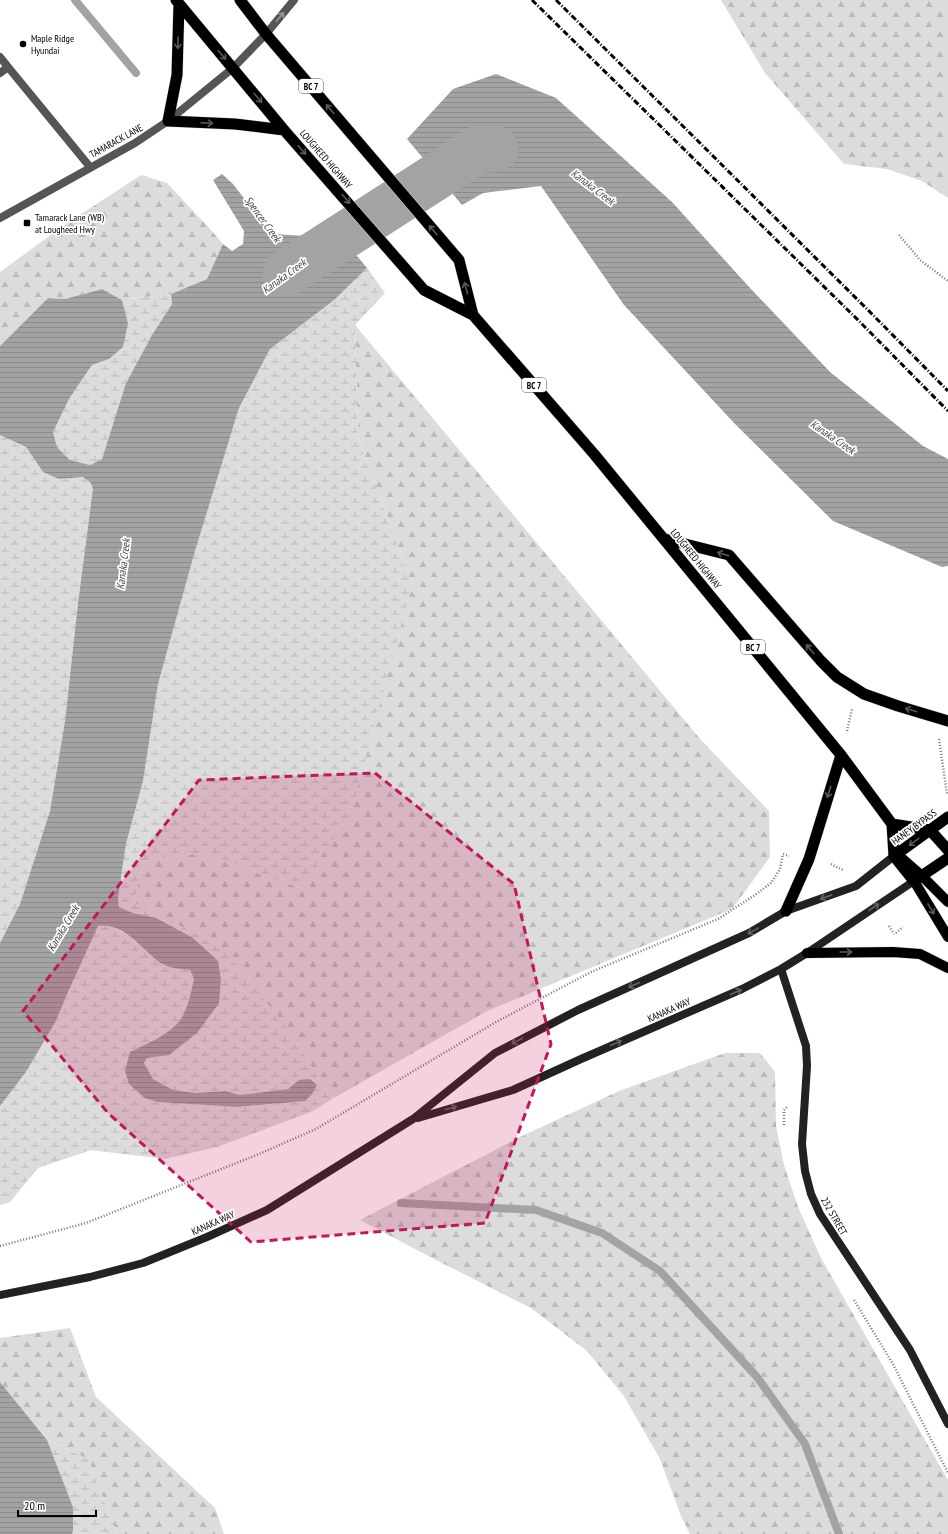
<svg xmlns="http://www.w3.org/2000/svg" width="948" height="1534" font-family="'PT Sans Narrow',sans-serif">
	<defs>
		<pattern id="forest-firs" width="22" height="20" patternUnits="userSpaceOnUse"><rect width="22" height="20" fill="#dcdcdc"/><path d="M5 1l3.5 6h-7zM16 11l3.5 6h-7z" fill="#bbb"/></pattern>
		<pattern id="wetland-marsh" width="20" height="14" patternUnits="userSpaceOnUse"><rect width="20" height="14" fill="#dcdcdc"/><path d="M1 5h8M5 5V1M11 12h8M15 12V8" fill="none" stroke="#bbb"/></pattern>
		<pattern id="water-rules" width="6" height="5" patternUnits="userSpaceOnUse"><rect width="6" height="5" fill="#a3a3a3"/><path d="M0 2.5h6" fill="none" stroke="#8b8b8b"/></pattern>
	</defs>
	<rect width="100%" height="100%" fill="#fff"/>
	<!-- forest -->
	<path fill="url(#forest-firs)" d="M 721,0 L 948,0 L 948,198 L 922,181 L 887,169 L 844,164 L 765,73 Z
		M 141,175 L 167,183 L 211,230 L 223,244 L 207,279 L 171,294 L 122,300 L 102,289 L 65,299 L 48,298 L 0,346 L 0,272 L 63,226 Z
		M 355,325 L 701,740 L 769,811 L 770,857 L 732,909 L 487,1011 L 332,1099 L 285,1025 L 134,902 L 143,861 L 202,853 L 301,888 L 412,585 L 358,437 Z
		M 725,1053 L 760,1053 L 775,1072 L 776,1126 L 784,1165 L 798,1207 L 821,1258 L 948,1480 L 948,1534 L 690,1534 L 681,1516 L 660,1459 L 624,1396 L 587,1351 L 531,1308 L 434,1259 L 360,1220 L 522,1136 L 619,1091 Z
		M 70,1328 L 96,1397 L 215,1508 L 224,1534 L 117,1534 L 88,1459 L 47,1440 L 0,1382 L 0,1338 Z"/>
	<!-- wetland -->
	<path fill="url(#wetland-marsh)" d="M 367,268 L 385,293 L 355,325 L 358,437 L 412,585 L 352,809 L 301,888 L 202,853 L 143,861 L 134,902 L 223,948 L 285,1025 L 332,1099 L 313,1111 L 217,1147 L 165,1159 L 91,1150 L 38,1168 L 10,1202 L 0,1205 L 0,1106 L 26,1072 L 56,1021 L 68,992 L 98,925 L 109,924 L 130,937 L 163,965 L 190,970 L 194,980 C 191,992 188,1009 180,1020 C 169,1035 146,1044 130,1052 L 158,1102 L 237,1107 L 276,1104 L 300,1080 L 288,1089 L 240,1095 L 226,1091 L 195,1093 L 173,1090 L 153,1079 L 144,1063 L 147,1058 L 169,1055 L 221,979 L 218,961 L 193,938 L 156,918 L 133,913 L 119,907 L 118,898 L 126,844 L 143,781 L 158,684 L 195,551 L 239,408 L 270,349 Z
		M 171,294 L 172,304 L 152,335 L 126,383 L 102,459 L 90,465 L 70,460 L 57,447 L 53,432 L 69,399 L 92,365 L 109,359 L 128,323 L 122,300 Z
		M 0,435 L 26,447 L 43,472 L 59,479 L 83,477 L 90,482 L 93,488 L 78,603 L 65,721 L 50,811 L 20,904 L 0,943 Z
		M 47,1440 L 88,1459 L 117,1534 L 72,1534 L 73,1531 L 73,1507 Z"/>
	<!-- water -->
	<path fill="url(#water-rules)" d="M 496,74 L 556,98 L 672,202 L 750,288 L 830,372 L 923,446 L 948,459 L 948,566 L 942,567 L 833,521 L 735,424 L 624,305 L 541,186 L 483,193 L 462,205 L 407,139 L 453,89 Z
		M 222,174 L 233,184 L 267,228 L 275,234 L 305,236 L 327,220 L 367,268 L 334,300 L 270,349 L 239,408 L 195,551 L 158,684 L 143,781 L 126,844 L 118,898 L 119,907 L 133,913 L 156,918 L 193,938 L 218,961 L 221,979 L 219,1003 L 197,1033 L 169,1055 L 147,1058 L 144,1063 L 153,1079 L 173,1090 L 195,1093 L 226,1091 L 240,1095 L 288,1089 L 299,1080 L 310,1079 L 317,1085 L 312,1094 L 305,1101 L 237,1107 L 158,1102 L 145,1098 L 129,1084 L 125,1071 L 130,1052 C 146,1044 169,1035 180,1020 C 188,1009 191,992 194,979 L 190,970 C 182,969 169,968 162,964 C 142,951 125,922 98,926 L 68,992 L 56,1021 L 26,1072 L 0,1106 L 0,943 L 20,904 L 50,811 L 65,721 L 78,603 L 93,488 L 90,482 L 83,477 L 59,479 L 43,472 L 26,447 L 0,435 L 0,346 L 48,298 L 65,299 L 102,289 L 122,300 L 128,323 L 123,347 L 109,359 L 92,365 L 69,399 L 53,432 L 57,447 L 70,460 L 90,465 L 102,459 L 126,383 L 152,335 L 172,304 L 171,294 L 207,279 L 223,244 L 232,251 L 243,244 L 244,231 L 213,180 Z
		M 0,1382 L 47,1440 L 73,1507 L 73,1531 L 72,1534 L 0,1534 Z"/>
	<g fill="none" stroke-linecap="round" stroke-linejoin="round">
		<!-- stream -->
		<path stroke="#a3a3a3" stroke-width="8" d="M 75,0 L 136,73
			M 401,1203 L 536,1210 L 602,1233 L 660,1271 L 757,1377 L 805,1444 L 839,1534"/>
		<!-- river -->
		<path stroke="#a3a3a3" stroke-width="47" d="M 286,273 L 479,149 L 495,149"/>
		<!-- primary casing -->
		<g stroke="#dbdbdb" stroke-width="11">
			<path id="primary" d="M 897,854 L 922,876 L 948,902
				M 914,881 L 948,937
				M 807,953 L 893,952 L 920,954 L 948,968"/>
		</g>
		<!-- trunk casing -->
		<g stroke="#dbdbdb" stroke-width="12">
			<path id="trunk" d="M 176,0 L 284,130 L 424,290 L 473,315 L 594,454 L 841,755 L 892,824 L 894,856 L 914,881 L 948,858
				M 240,0 L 266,34 L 459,260 L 473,315
				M 179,4 L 177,75 L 168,121 L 235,124 L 284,130
				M 665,539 L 729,555 L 821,661 L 837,677 L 864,694 L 898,706 L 948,721
				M 892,824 L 930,830 L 948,850
				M 894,856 L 948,817
				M 786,911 L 809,859 L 841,755"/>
		</g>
		<!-- path -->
		<path stroke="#777" stroke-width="2.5" stroke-dasharray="1 2" stroke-linecap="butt" d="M 899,235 L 920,260 L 948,281
			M 847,731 L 852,709
			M 939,739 L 947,794
			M 831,864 L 843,870
			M 889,926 L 894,934
			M 896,933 L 903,927
			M 784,1125 L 784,1110 L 787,1107
			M 0,1246 L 86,1223 L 259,1154 L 316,1129 L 496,1022 L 591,972 L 718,919 L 755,895 L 771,883 L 780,869 L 783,854 L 789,856
			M 854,1300 L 893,1364 L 948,1473"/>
		<!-- service -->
		<path stroke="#555" stroke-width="8" d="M 0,57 L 8,67
			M 0,73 L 8,67 L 90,167"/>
		<!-- tertiary -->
		<path stroke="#555" stroke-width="8" d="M 0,218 L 135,143 L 168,121 L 233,68 L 266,34 L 294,0"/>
		<!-- secondary -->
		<path stroke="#222" stroke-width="8" d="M 781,969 L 806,1046 L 807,1066 L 802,1144 L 805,1171 L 811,1194 L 820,1214 L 910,1350 L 948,1424
			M 418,1118 L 513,1090 L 581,1059 L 742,989 L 781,969 L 807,953 L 914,881
			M 0,1295 L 90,1277 L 143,1263 L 207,1237 L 267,1210 L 413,1119 L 495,1053 L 578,1010 L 749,933 L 786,911 L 856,886 L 894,856"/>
		<!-- primary -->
		<use href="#primary" stroke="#000" stroke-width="10"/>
		<!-- trunk -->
		<use href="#trunk" stroke="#000" stroke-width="11"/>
		<!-- rail -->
		<path stroke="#000" stroke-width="3" stroke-dasharray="6 2 1 2" stroke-linecap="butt" d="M 532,0 L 859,321 L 948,411
			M 556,0 L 870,312 L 948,391"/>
	</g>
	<!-- one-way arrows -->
	<defs><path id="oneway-shaft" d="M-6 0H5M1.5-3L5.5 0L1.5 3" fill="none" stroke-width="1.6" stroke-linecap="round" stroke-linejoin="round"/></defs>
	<use stroke="#999" href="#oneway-shaft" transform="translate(280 17) rotate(-50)"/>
	<g stroke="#595959">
		<use href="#oneway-shaft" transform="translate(178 43) rotate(91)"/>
		<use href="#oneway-shaft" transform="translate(222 55) rotate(50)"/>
		<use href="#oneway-shaft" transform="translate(258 98) rotate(50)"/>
		<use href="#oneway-shaft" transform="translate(330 109) rotate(-130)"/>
		<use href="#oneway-shaft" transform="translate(207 123) rotate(3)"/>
		<use href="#oneway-shaft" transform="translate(302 150) rotate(48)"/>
		<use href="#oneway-shaft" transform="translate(346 199) rotate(49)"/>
		<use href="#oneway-shaft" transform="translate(433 230) rotate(-130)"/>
		<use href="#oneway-shaft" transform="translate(466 288) rotate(-105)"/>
		<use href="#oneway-shaft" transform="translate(723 554) rotate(-163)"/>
		<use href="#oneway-shaft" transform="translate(810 649) rotate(-131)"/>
		<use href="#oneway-shaft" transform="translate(911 710) rotate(-162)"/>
		<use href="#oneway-shaft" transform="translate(829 792) rotate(107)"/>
		<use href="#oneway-shaft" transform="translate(914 842) rotate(144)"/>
		<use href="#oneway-shaft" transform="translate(931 909) rotate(59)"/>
		<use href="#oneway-shaft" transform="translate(846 952)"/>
	</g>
	<g stroke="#646464">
		<use href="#oneway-shaft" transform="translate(826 897) rotate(160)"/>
		<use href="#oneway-shaft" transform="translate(874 907) rotate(-34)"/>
		<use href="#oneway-shaft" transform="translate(753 931) rotate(151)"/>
		<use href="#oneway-shaft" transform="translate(634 985) rotate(156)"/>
		<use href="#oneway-shaft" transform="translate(736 992) rotate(-24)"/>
		<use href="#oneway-shaft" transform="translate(517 1041) rotate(152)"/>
		<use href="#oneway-shaft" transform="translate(616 1043) rotate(-24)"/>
		<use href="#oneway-shaft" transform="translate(451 1108) rotate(-16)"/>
	</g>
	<!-- marked area -->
	<path fill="#c2185b" fill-opacity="0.2" stroke="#c2185b" stroke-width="3" stroke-dasharray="8 5" stroke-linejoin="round" d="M 375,773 L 514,884 L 551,1044 L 485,1223 L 251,1242 L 108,1113 L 23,1011 L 199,780 Z"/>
	<!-- markers -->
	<g fill="#000" stroke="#fff" stroke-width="1.5">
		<circle cx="23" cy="44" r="4"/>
		<rect x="23" y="219" width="8" height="8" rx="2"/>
	</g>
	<g text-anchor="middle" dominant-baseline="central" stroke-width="3.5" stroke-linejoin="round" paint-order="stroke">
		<!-- shield labels -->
		<g fill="#fff" stroke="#4c4c4c" stroke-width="1">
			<rect x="299" y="79" width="24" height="14" rx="3"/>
			<rect x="522" y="378" width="24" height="14" rx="3"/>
			<rect x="741" y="640" width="24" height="14" rx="3"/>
		</g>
		<g font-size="9" font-weight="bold" fill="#000">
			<text x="311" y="86">BC 7</text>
			<text x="534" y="385">BC 7</text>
			<text x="753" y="647">BC 7</text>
		</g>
		<!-- poi labels -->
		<g font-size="10" fill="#000" stroke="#fff" text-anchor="start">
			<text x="31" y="38">Maple Ridge<tspan x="31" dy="12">Hyundai</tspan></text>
			<text x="35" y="217">Tamarack Lane (WB)<tspan x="35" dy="12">at Lougheed Hwy</tspan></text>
		</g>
		<!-- street labels -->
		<g font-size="10" fill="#000" stroke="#fff">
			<text transform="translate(116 141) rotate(-29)">TAMARACK LANE</text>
			<text transform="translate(326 159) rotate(49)">LOUGHEED HIGHWAY</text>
			<text transform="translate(696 559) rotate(51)">LOUGHEED HIGHWAY</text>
			<text transform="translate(914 827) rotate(-36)">HANEY BYPASS</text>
			<text transform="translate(669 1010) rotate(-24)">KANAKA WAY</text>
			<text transform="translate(834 1216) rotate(60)">232 STREET</text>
			<text transform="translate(213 1223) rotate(-24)">KANAKA WAY</text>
		</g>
		<!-- water labels -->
		<g font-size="11" font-style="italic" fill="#444" stroke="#fff">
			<text transform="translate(593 187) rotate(37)">Kanaka Creek</text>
			<text transform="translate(263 219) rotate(54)">Spencer Creek</text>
			<text transform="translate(284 276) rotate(-36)">Kanaka Creek</text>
			<text transform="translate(833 437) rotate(34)">Kanaka Creek</text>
			<text transform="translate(123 564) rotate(-83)">Kanaka Creek</text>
			<text transform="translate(63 928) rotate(-59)">Kanaka Creek</text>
		</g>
	</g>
	<!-- scale -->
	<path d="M18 1510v6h78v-6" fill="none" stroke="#000000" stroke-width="2"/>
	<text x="24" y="1510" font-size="12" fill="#000000" stroke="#ffffff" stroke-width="3" paint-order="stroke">20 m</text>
</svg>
